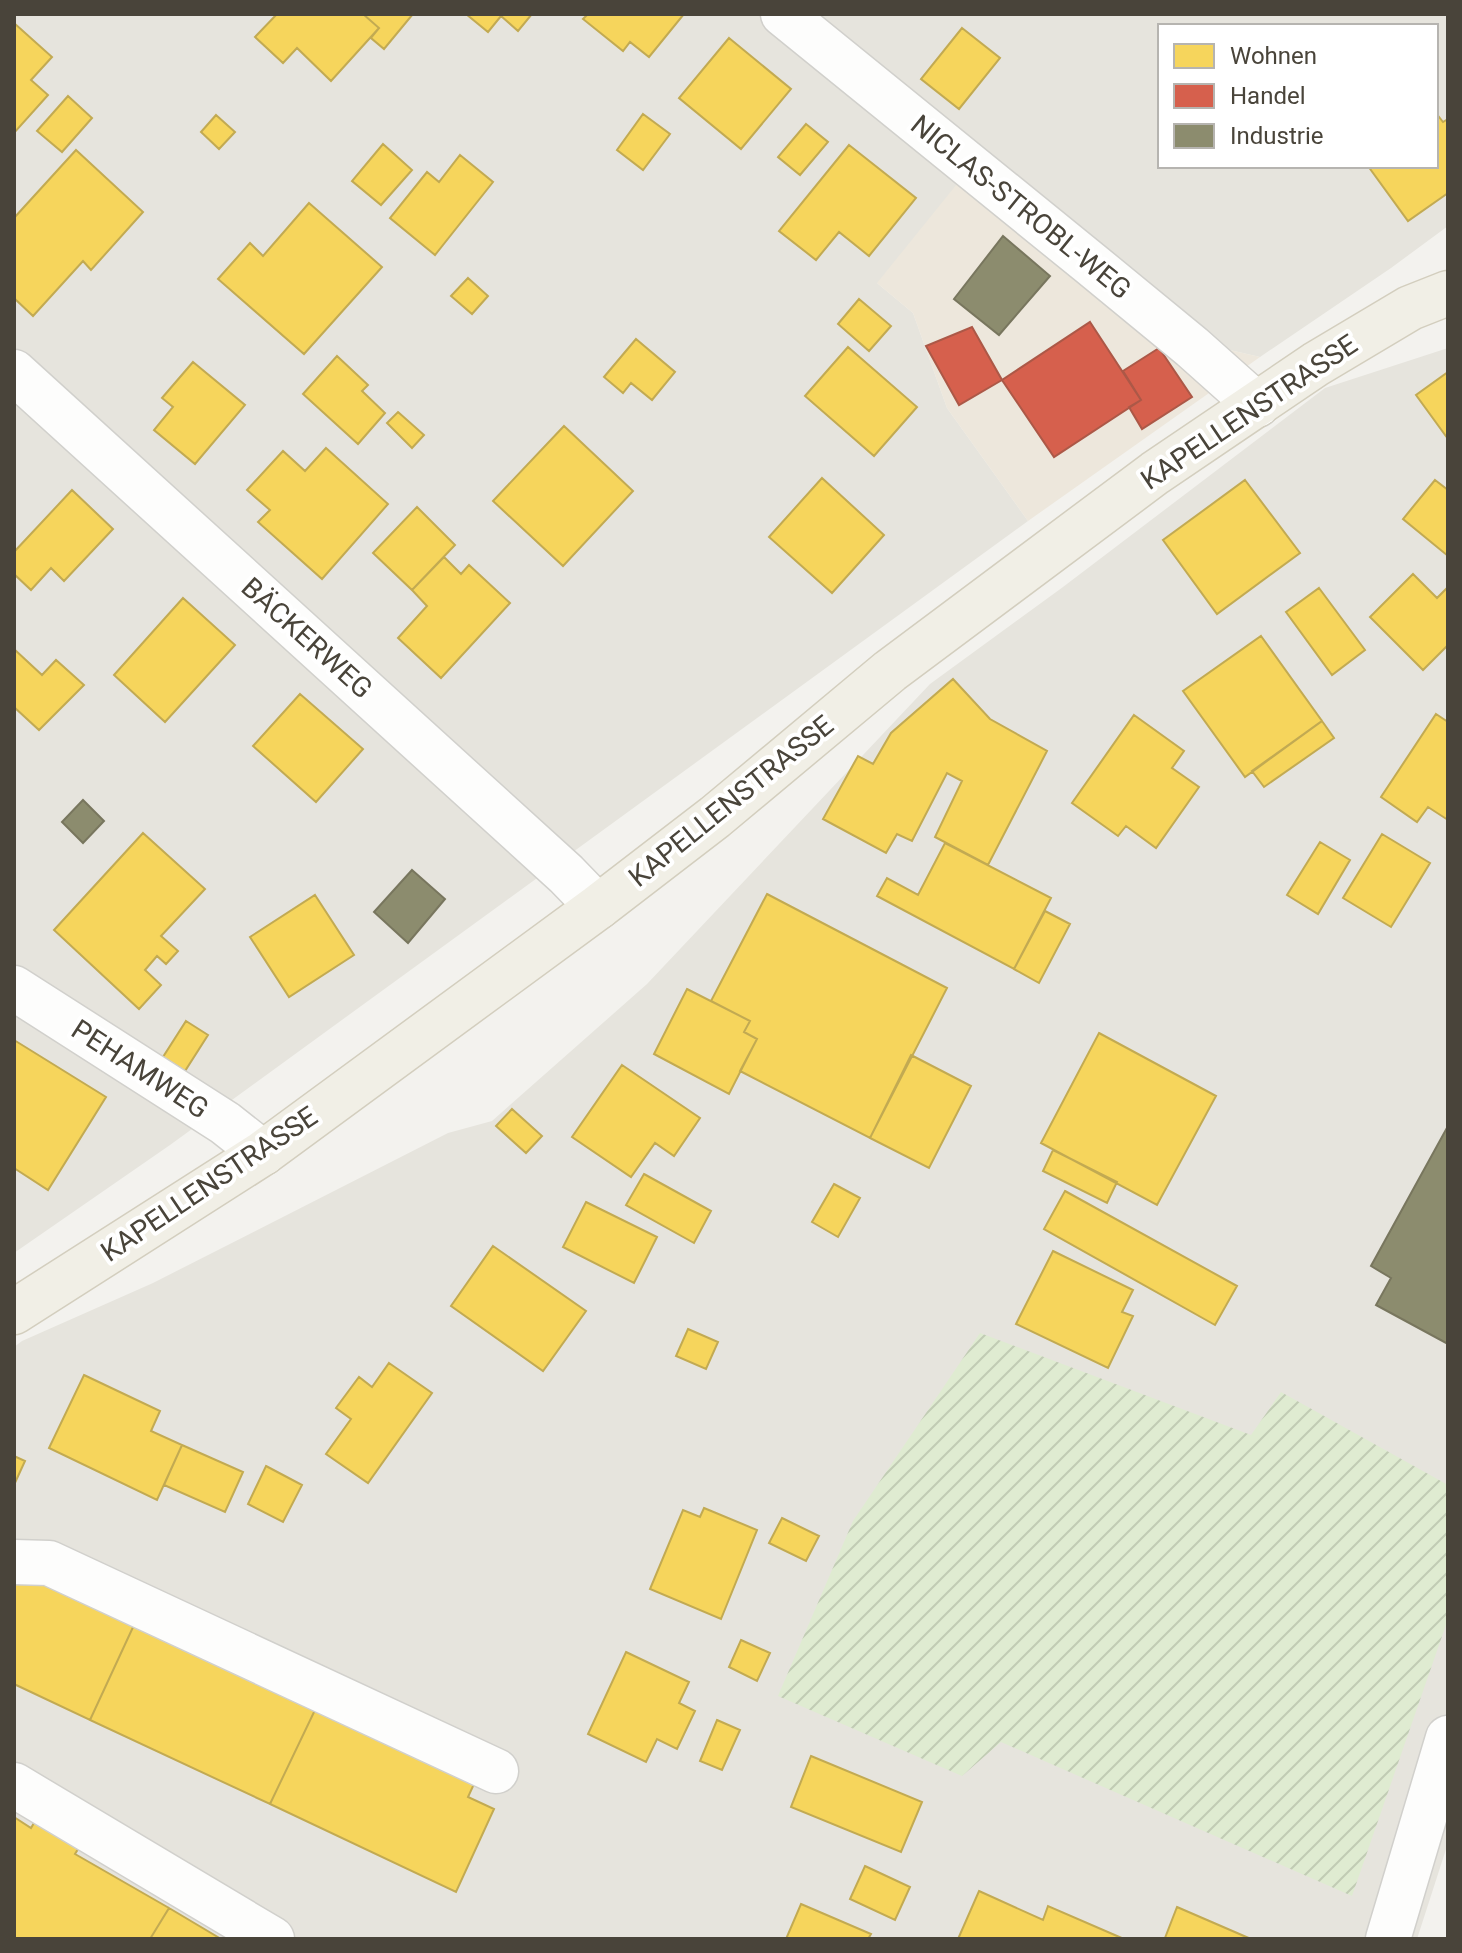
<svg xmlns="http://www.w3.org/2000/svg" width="1462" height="1953" font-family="Roboto,sans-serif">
	<defs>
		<pattern id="garden-furrows" width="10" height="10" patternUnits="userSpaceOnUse" patternTransform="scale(2)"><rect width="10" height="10" fill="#dfebd1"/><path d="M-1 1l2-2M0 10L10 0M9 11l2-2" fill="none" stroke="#c1cbb4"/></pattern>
	</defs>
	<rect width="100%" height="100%" fill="#f3f2ee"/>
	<!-- residential -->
	<path fill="#e6e4dd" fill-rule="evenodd" d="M 14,14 L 1448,14 L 1448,226 L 1391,268 L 1260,357 L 1221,348 L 877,283 L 913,313 L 947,408 L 1028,521 L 170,1145 L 14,1253 ZM 1160,26 L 1436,26 L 1436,166 L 1160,166 Z
		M 1448,348 L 1448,1843 L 1417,1939 L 14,1939 L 14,1347 L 22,1341 L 153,1283 L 448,1133 L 492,1121 L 647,984 L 930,684 L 1063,587 L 1325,388 Z"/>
	<!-- commercial -->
	<path fill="#ede7dc" d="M 982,153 L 1221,348 L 1260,357 L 1028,521 L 947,408 L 913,313 L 877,283 Z"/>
	<!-- garden -->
	<path fill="url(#garden-furrows)" d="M 980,1333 L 1251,1435 L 1281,1392 L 1448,1485 L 1448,1619 L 1352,1896 L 1001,1742 L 962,1776 L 778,1696 L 853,1521 Z"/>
	<!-- homes -->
	<path fill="#f6d55c" stroke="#c2aa52" stroke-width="2" d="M 277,14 L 363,14 L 379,28 L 331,81 L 297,48 L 283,63 L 255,37 Z
		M 363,14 L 413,14 L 384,49 L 371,38 L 379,28 Z
		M 466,14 L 532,14 L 518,31 L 501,16 L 488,32 Z
		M 588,14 L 684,14 L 649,57 L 630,42 L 623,51 L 583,19 Z
		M 14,23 L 52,57 L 31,80 L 48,95 L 14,133 Z
		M 962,28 L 1000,58 L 959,109 L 921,79 Z
		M 729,38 L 791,89 L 741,149 L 679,98 Z
		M 68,96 L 92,118 L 62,152 L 37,131 Z
		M 1436,113 L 1443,122 L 1448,119 L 1448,193 L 1408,221 L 1368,166 L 1436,166 Z
		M 643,114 L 670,134 L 643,170 L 617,150 Z
		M 216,115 L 235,132 L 219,149 L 201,132 Z
		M 806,124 L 828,142 L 800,175 L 778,157 Z
		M 383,144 L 412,170 L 381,205 L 352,181 Z
		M 849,145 L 916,198 L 869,256 L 839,232 L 816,260 L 779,231 Z
		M 76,150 L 143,212 L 91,270 L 83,261 L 33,316 L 14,298 L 14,218 Z
		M 460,155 L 493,182 L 435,255 L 390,218 L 427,172 L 439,182 Z
		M 309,203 L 382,267 L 304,354 L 218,279 L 250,243 L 263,256 Z
		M 468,278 L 488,296 L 472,314 L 451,296 Z
		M 859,299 L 891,326 L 869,351 L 838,324 Z
		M 636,339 L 675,372 L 652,400 L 631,383 L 623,393 L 604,377 Z
		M 848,347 L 917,407 L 874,456 L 805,396 Z
		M 337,356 L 368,385 L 362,391 L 385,413 L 358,444 L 303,394 Z
		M 193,362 L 245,405 L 195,464 L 154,430 L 173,407 L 162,398 Z
		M 1448,372 L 1448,439 L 1416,395 Z
		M 398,412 L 424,435 L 412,448 L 387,423 Z
		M 564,426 L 633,491 L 563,566 L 493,501 Z
		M 326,448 L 388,504 L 322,579 L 258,522 L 270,510 L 247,490 L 283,451 L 305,471 Z
		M 822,478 L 884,535 L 832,593 L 769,537 Z
		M 1245,480 L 1300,553 L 1217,614 L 1163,540 Z
		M 1435,480 L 1448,490 L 1448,556 L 1403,519 Z
		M 72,490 L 113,529 L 64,581 L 51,568 L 31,590 L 14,574 L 14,552 Z
		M 417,507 L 455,545 L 412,590 L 373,553 Z
		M 444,557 L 461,574 L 469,565 L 510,603 L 441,678 L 398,638 L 427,606 L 412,590 Z
		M 1413,574 L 1437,598 L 1448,587 L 1448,645 L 1423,670 L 1370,617 Z
		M 1319,588 L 1365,650 L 1332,675 L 1286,612 Z
		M 183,598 L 235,645 L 165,722 L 114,675 Z
		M 1261,636 L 1322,721 L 1245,777 L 1183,691 Z
		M 14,649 L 42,675 L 56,660 L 84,685 L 39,730 L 14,707 Z
		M 953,679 L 990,719 L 1047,751 L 988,865 L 935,837 L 962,781 L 947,773 L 912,841 L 897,834 L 886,853 L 823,819 L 858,756 L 873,764 L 891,733 Z
		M 300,694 L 363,749 L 316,802 L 253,746 Z
		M 1436,714 L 1448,722 L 1448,820 L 1428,807 L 1417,822 L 1381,797 Z
		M 1134,715 L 1184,751 L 1172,768 L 1199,787 L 1156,848 L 1126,826 L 1118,836 L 1072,803 Z
		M 1322,721 L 1334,738 L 1264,787 L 1252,771 Z
		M 143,833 L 205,889 L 161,936 L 178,951 L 166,964 L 157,956 L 145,970 L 161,985 L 139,1009 L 54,930 Z
		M 1382,834 L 1430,863 L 1391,927 L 1343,898 Z
		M 1320,842 L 1350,860 L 1318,914 L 1287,895 Z
		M 945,843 L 1051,898 L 1014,969 L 877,896 L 887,878 L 918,895 Z
		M 767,894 L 947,988 L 870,1138 L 740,1071 L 757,1039 L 744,1032 L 750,1021 L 711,1001 Z
		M 315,895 L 354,955 L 289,997 L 250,937 Z
		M 1045,911 L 1070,924 L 1039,983 L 1014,969 Z
		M 687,989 L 750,1021 L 744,1032 L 757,1039 L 729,1094 L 654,1054 Z
		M 186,1021 L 208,1035 L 185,1071 L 163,1057 Z
		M 1099,1033 L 1216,1096 L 1157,1205 L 1041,1143 Z
		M 14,1040 L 106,1097 L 48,1190 L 14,1168 Z
		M 911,1055 L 971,1086 L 929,1168 L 870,1138 Z
		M 622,1065 L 700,1118 L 674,1156 L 655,1143 L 631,1177 L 572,1137 Z
		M 512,1109 L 542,1136 L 526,1153 L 496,1126 Z
		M 1053,1150 L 1117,1182 L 1107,1203 L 1043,1171 Z
		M 644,1174 L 711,1211 L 694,1243 L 626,1205 Z
		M 834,1184 L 860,1198 L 838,1237 L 812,1222 Z
		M 1065,1191 L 1237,1286 L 1215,1325 L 1044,1229 Z
		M 586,1202 L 657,1237 L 634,1283 L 563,1247 Z
		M 493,1246 L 586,1311 L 543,1371 L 451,1306 Z
		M 1053,1251 L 1133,1290 L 1122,1312 L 1133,1316 L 1108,1368 L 1016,1324 Z
		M 688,1329 L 718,1342 L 706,1369 L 676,1356 Z
		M 389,1363 L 432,1393 L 368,1483 L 326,1454 L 351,1419 L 336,1408 L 359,1377 L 372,1387 Z
		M 84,1375 L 160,1411 L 151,1431 L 182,1445 L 157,1500 L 49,1448 Z
		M 182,1445 L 243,1472 L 225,1512 L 164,1485 Z
		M 14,1456 L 25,1461 L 14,1485 Z
		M 266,1466 L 302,1485 L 283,1522 L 248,1504 Z
		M 704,1508 L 757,1530 L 721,1619 L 650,1589 L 683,1510 L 700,1517 Z
		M 782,1518 L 819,1536 L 806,1561 L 769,1543 Z
		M 16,1569 L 134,1625 L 90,1720 L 14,1684 L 14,1573 Z
		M 134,1625 L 315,1710 L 270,1804 L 90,1720 Z
		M 741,1640 L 770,1653 L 757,1681 L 729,1667 Z
		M 626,1652 L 689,1682 L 679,1703 L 695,1711 L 677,1749 L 657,1739 L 646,1762 L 588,1734 Z
		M 315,1710 L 474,1784 L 468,1797 L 494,1809 L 456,1892 L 270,1804 Z
		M 717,1720 L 740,1730 L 722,1770 L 700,1761 Z
		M 811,1756 L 922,1802 L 901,1852 L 791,1807 Z
		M 41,1811 L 85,1838 L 75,1854 L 169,1908 L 150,1939 L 14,1939 L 14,1817 L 31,1828 Z
		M 865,1866 L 910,1887 L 895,1920 L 850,1899 Z
		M 979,1891 L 1043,1920 L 1048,1906 L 1124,1939 L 958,1939 Z
		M 801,1904 L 871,1934 L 868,1939 L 786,1939 Z
		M 1177,1907 L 1251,1939 L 1165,1938 Z
		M 169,1908 L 221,1939 L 150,1939 Z"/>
	<!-- shops -->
	<path fill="#d6604d" stroke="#ac5847" stroke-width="2" d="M 1090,322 L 1141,400 L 1054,457 L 1002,380 Z
		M 972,327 L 1002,380 L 959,405 L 926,346 Z
		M 1159,348 L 1192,397 L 1142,429 L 1129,407 L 1141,400 L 1123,371 Z"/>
	<!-- industry -->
	<path fill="#8c8c6e" stroke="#78765e" stroke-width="2" d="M 1003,236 L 1050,276 L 999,335 L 954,299 Z
		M 83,800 L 104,821 L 83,843 L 62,822 Z
		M 412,870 L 445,899 L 408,943 L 374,912 Z
		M 1448,1126 L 1448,1344 L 1376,1305 L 1391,1278 L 1371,1266 Z"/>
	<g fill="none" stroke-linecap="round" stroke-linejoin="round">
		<!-- minor casing -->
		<g stroke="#d1d0cc" stroke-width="47">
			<path id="minor" d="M 783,14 L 1091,264 L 1192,347 L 1257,405
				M 14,372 L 566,874 L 598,907
				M 14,988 L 225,1123 L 263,1153
				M 14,1562 L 49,1563 L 496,1771
				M 14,1785 L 272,1939
				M 1388,1939 L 1448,1738"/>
		</g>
		<!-- major casing -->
		<g stroke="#d3cebe" stroke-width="47">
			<path id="major" d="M 14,1312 L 263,1153 L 598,907 L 715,817 L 890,671 L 1155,473 L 1316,364 L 1410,308 L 1448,293"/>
		</g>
		<!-- minor -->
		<use href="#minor" stroke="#fdfdfc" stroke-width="44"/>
		<!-- major -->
		<use href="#major" stroke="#f1efe6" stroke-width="44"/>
	</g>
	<g text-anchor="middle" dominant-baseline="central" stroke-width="8" stroke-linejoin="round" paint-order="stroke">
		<!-- street labels -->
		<g font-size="28" fill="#49443a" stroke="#fff">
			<text transform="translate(1021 207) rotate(39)">NICLAS-STROBL-WEG</text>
			<text transform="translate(1249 412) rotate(-34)">KAPELLENSTRASSE</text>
			<text transform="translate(307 638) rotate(42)">BÄCKERWEG</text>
			<text transform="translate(731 801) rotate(-39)">KAPELLENSTRASSE</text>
			<text transform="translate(140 1069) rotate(33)">PEHAMWEG</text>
			<text transform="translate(209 1184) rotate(-34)">KAPELLENSTRASSE</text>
		</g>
	</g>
	<!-- border -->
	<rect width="1462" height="1953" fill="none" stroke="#49443a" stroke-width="32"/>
	<!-- legend -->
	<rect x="1158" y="24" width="280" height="144" fill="#ffffff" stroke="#b6b4b0" stroke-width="2"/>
	<rect x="1174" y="44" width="40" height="24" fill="#f6d55c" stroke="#b6b4b0" stroke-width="2"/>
	<text x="1230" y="64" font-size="24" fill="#49443a">Wohnen</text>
	<rect x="1174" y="84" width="40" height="24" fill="#d6604d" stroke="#b6b4b0" stroke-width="2"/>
	<text x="1230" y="104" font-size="24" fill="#49443a">Handel</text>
	<rect x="1174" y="124" width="40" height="24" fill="#8c8c6e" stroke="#b6b4b0" stroke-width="2"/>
	<text x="1230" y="144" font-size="24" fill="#49443a">Industrie</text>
</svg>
